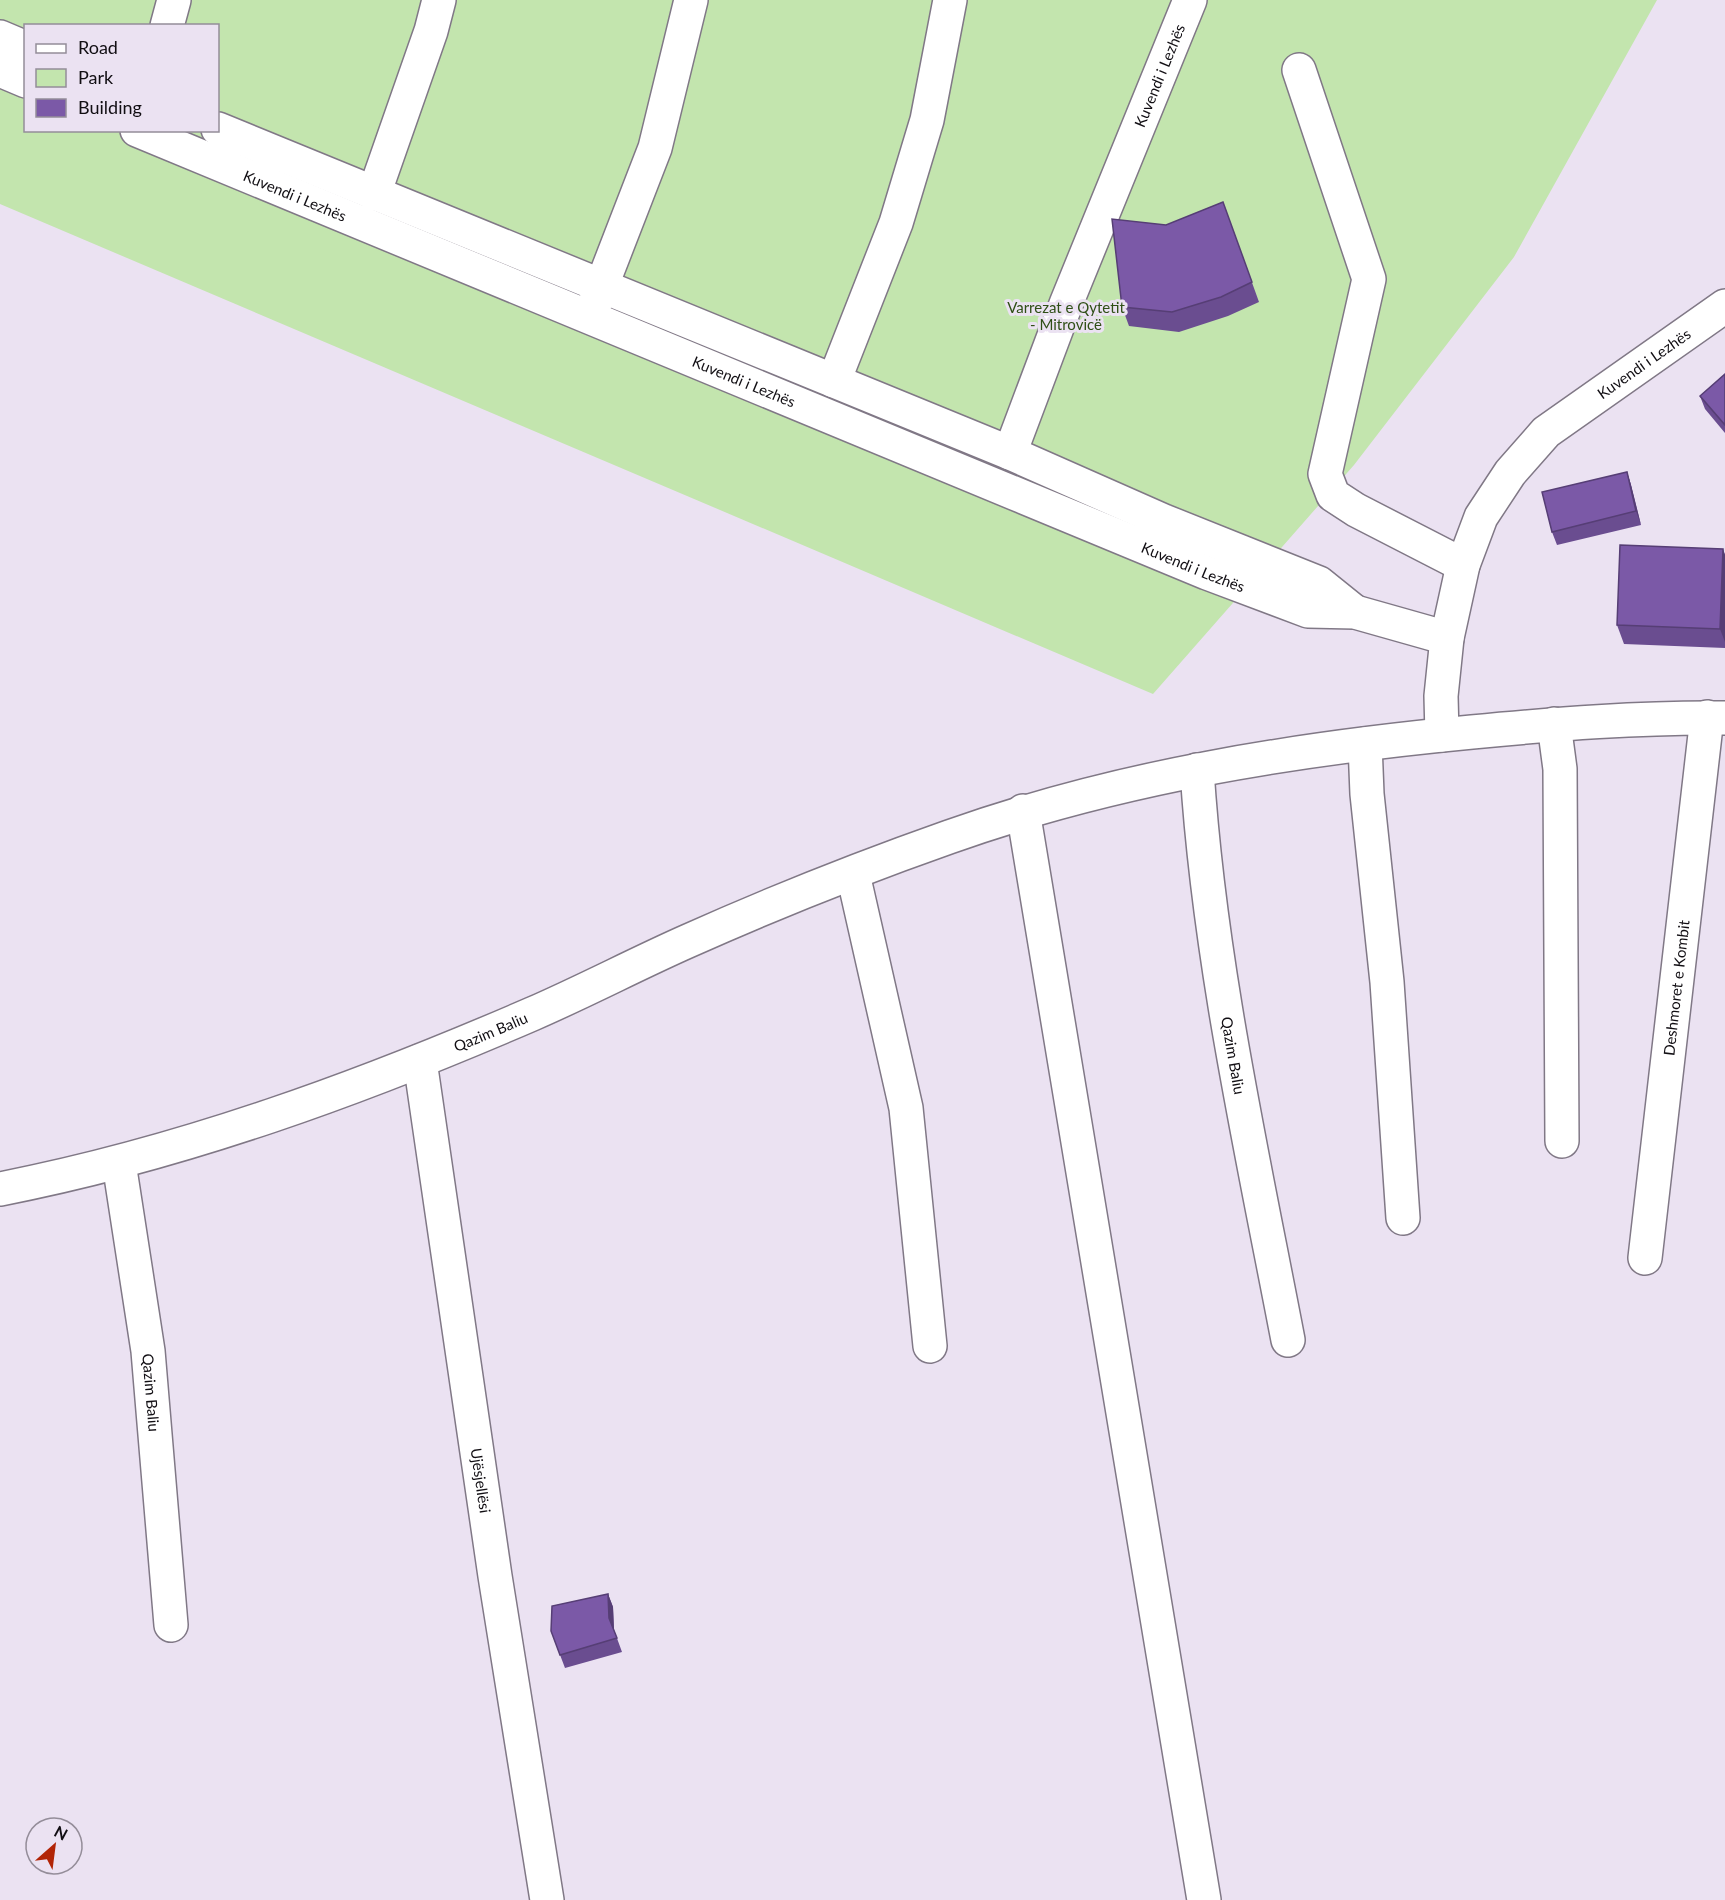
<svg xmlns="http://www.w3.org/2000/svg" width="1725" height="1900" font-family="Lato,sans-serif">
	<rect width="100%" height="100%" fill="#ebe2f2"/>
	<!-- green -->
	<path fill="#c3e5ae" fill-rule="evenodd" d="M 0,0 L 1657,0 L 1514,257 L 1354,465 L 1153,694 L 0,204 ZM 26,26 L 218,26 L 218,130 L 26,130 Z"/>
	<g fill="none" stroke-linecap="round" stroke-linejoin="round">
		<!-- street casing -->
		<g stroke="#807886" stroke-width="36">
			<g id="street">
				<path d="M 167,26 L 174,0"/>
				<path d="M 0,37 L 26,48"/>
				<path d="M 0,70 L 26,81"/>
				<path d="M 1299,70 L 1369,279 L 1325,474 L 1333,495 L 1356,510 L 1463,565"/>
				<path d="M 218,129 L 1010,453 L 1164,521 L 1319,583 L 1355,612"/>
				<path id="s1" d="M 137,130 L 1207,573 L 1308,611 L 1355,612 L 1447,638"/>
				<path d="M 374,194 L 431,31 L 439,0"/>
				<path d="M 595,303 L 655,148 L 691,0"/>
				<path d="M 834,381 L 896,223 L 927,120 L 950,0"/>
				<path id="s2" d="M 1010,453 L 1066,304 L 1190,0"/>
				<path d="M 1554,724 L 1560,769 L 1562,1141"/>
				<path d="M 1365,744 L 1367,794 L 1387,982 L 1403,1218"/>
				<path id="s3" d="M 1197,770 C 1209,960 1252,1152 1288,1340"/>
				<path d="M 1023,811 L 1204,1900"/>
				<path d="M 853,874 L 906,1108 L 930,1346"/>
				<path id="s4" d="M 420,1061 L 495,1576 L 547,1900"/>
				<path id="s5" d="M 119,1163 L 148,1351 L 171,1625"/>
				<path id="s6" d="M 1645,1258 L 1707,717"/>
			</g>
		</g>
		<!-- secondary casing -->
		<g stroke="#807886" stroke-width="36">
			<g id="secondary">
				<path id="s7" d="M 1442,735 L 1441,696 L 1447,638 L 1463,565 L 1481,517 L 1510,473 L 1546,432 L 1725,306"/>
				<path id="s8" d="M 0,1189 C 184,1153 361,1088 532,1014 C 585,991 636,964 688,941 C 773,903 861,868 949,837 C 1118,777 1294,749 1472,732 C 1556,724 1641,717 1725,718"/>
			</g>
		</g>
		<!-- street -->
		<use href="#street" stroke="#fff" stroke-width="33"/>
		<!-- secondary -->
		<use href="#secondary" stroke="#fff" stroke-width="33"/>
	</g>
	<!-- wall -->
	<path fill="#6a4d90" d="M 1223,202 L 1259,302 L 1228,316 L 1179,332 L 1129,326 L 1122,307 L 1166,225 Z
		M 1725,374 L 1725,433 L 1705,409 L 1700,396 Z
		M 1627,472 L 1631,485 L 1641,525 L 1557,545 L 1552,532 Z
		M 1723,549 L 1725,555 L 1725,648 L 1624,644 L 1617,625 Z
		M 608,1594 L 613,1607 L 614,1630 L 622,1652 L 565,1668 L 551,1631 Z"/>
	<!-- shaded-wall -->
	<path fill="#563e75" d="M 1627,472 L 1631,485 L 1641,525 L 1636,511 Z
		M 1723,549 L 1725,555 L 1725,642 L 1720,629 Z
		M 608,1594 L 613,1607 L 614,1631 L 609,1618 Z"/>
	<!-- building -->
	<path fill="#7b59a7" stroke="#563e75" stroke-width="1.5" d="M 1223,202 L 1252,282 L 1221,297 L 1172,312 L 1122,307 L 1112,219 L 1166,225 Z
		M 1725,374 L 1725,425 L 1700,396 Z
		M 1627,472 L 1636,511 L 1552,532 L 1542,492 Z
		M 1620,545 L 1723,549 L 1720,629 L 1617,625 Z
		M 608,1594 L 609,1618 L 617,1638 L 560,1655 L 551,1631 L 552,1606 Z"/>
	<g text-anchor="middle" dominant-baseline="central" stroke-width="6" stroke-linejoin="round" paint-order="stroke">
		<!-- street labels -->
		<g font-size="15" fill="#110e13" stroke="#ebe2f2">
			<text stroke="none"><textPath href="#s2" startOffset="406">Kuvendi i Lezhës</textPath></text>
			<text stroke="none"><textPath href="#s1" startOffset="171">Kuvendi i Lezhës</textPath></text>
			<text stroke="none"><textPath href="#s7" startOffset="450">Kuvendi i Lezhës</textPath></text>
			<text stroke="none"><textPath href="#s1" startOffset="657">Kuvendi i Lezhës</textPath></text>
			<text stroke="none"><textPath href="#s1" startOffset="1143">Kuvendi i Lezhës</textPath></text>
			<text stroke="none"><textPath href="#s6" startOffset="272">Deshmoret e Kombit</textPath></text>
			<text stroke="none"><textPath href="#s8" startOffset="516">Qazim Baliu</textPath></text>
			<text stroke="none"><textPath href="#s3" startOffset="288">Qazim Baliu</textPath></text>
			<text stroke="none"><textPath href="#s5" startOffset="232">Qazim Baliu</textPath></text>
			<text stroke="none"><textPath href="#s4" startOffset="424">Ujësjellësi</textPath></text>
		</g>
		<!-- park labels -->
		<g font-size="15" fill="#2f4f16" stroke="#ebe2f2">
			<text x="1066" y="307">Varrezat e Qytetit<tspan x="1066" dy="17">- Mitrovicë</tspan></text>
		</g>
	</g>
	<!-- legend -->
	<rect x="24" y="24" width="195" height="108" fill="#ebe2f2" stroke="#948d99" stroke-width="1.5"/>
	<rect x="36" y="44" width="30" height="9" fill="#ffffff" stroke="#948d99" stroke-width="1.5"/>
	<text x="78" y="54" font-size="18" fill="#110e13">Road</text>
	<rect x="36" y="69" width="30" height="18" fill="#c3e5ae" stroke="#948d99" stroke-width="1.5"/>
	<text x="78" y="84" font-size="18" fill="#110e13">Park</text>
	<rect x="36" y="99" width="30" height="18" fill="#7b59a7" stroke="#948d99" stroke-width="1.5"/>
	<text x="78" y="114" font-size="18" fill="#110e13">Building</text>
	<!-- north arrow -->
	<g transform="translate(54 1846) rotate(28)"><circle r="28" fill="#ebe2f2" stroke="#948d99" stroke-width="1.5"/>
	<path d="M0-4.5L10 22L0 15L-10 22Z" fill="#b22507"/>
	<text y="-9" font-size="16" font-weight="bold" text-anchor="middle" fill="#110e13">N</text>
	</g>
</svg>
